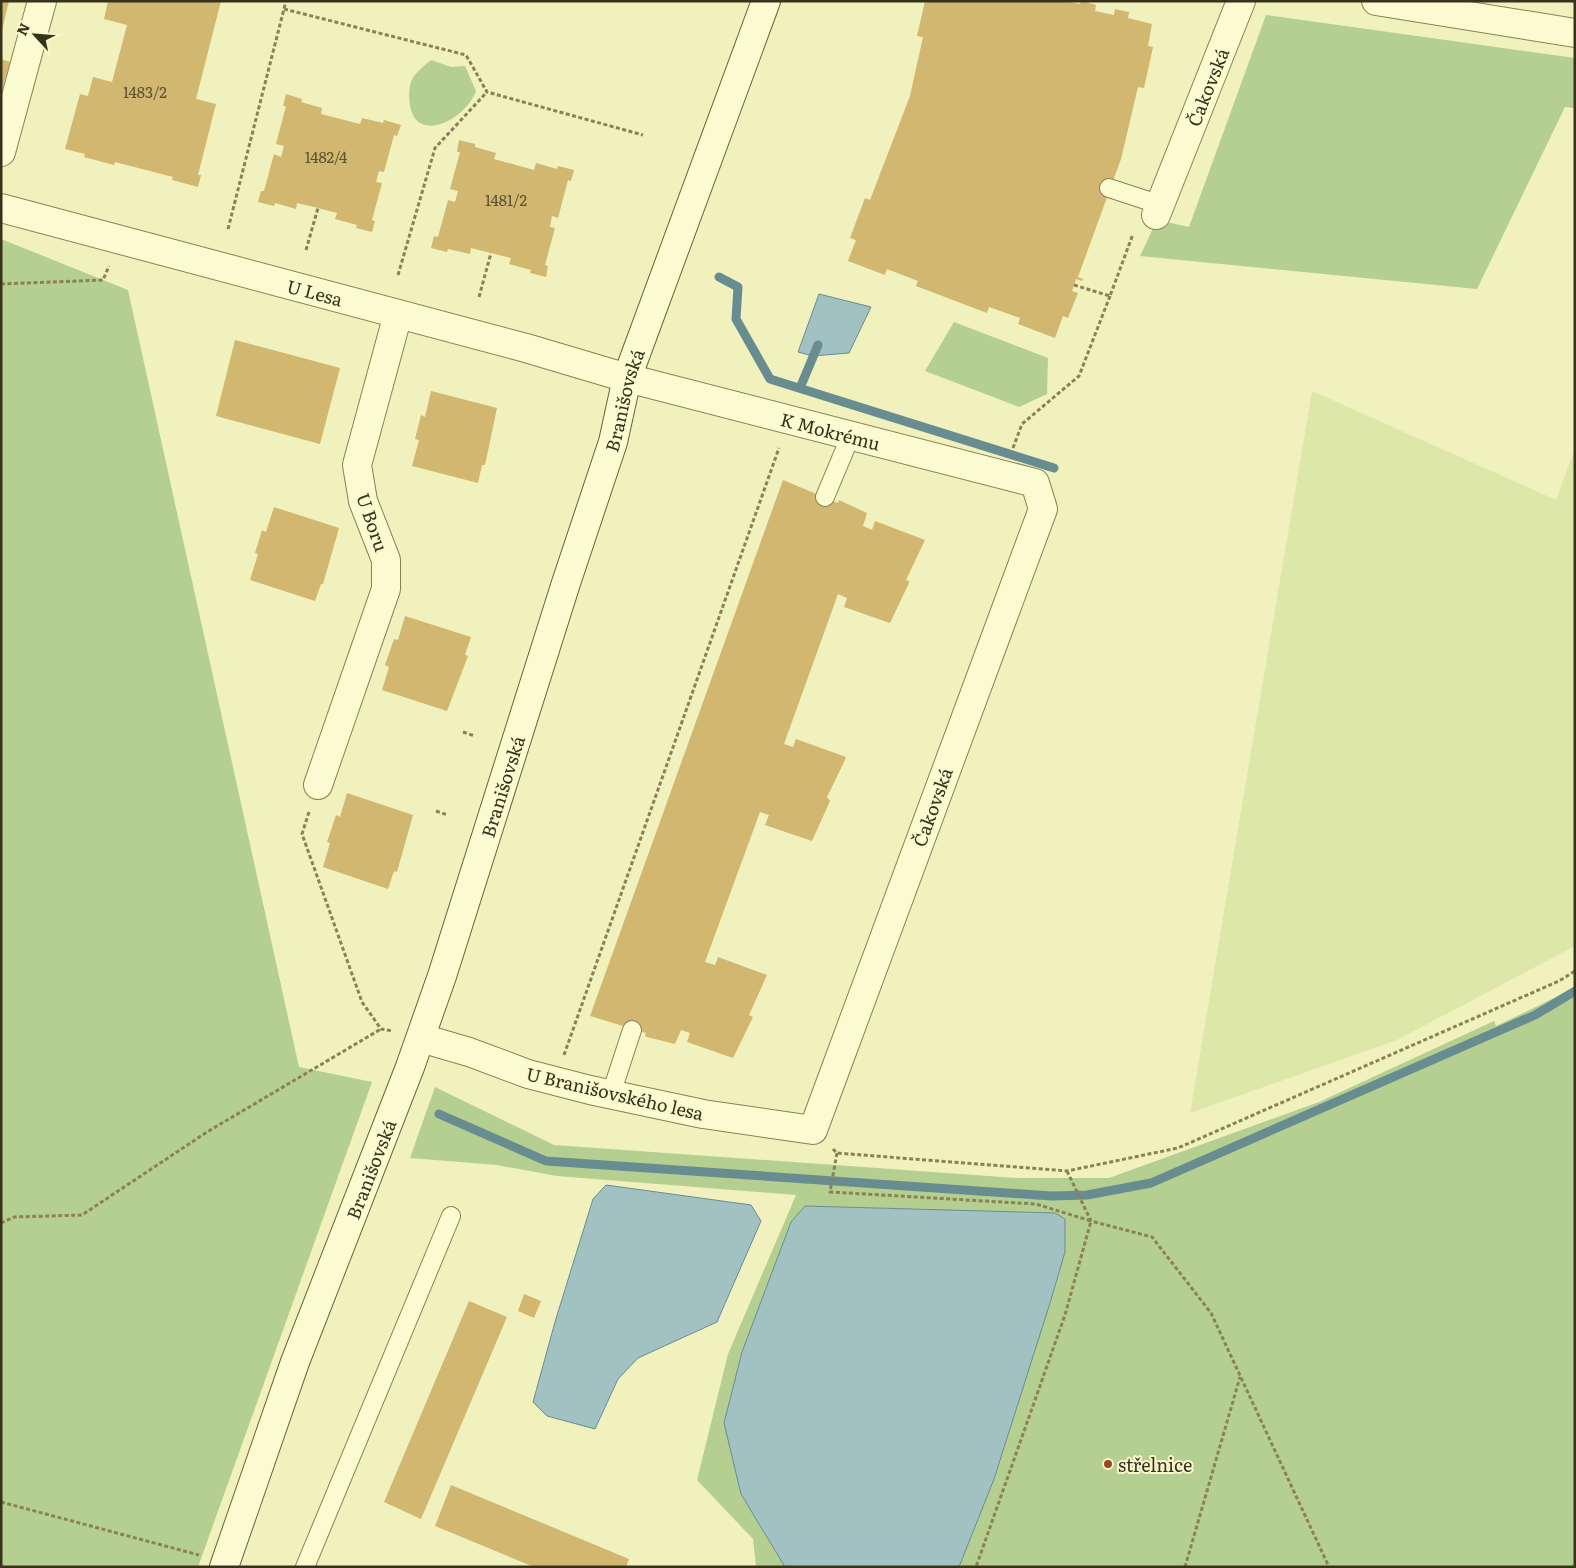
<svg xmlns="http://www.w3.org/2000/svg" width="1576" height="1568" font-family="Literata,serif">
	<rect width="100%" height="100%" fill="#f0f1bd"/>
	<!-- farmland -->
	<path fill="#dee7aa" d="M 1312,391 L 1556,500 L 1575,448 L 1575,946 L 1397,1040 L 1190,1113 Z"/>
	<!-- green -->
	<path fill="#b5cf91" d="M 1266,15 L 1575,58 L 1575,108 L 1565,107 L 1477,289 L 1140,256 L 1157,220 L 1189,227 Z
		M 431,60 L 451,67 L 465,66 L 476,91 C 470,109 442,132 422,124 C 409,119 407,95 411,82 C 414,73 424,66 431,60 Z
		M 1,239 L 128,290 L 299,1067 L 372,1082 L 198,1567 L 1,1567 Z
		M 954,322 L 1048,358 L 1047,394 L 1019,407 L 925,371 Z
		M 1575,988 L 1575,1567 L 959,1567 L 994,1479 L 1065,1252 L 1055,1213 L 805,1206 L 791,1222 L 741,1494 L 785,1567 L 756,1567 L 753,1539 L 697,1480 L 728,1354 L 796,1195 L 557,1176 L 497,1165 L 410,1158 L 435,1087 L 554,1145 L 1016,1178 L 1109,1178 L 1319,1102 L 1494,1021 L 1496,1026 Z"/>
	<!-- water -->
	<path fill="#a1c1c2" stroke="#688d90" d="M 819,294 L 871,307 L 849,353 L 813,356 L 798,352 Z
		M 606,1185 L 751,1205 L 761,1221 L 717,1322 L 638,1358 L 618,1379 L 595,1429 L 547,1416 L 533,1402 L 555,1322 L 593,1199 Z
		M 805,1206 L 1055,1213 L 1065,1219 L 1065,1252 L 1050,1303 L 994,1479 L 959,1567 L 785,1567 L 741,1494 L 724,1423 L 742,1352 L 791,1222 Z"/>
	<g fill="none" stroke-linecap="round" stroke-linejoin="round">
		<!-- stream -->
		<path stroke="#688d90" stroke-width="9" d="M 719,277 L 738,287 L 736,319 L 770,379 L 1054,468
			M 800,388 L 818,345
			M 439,1114 L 546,1161 L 1052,1196 L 1087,1195 L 1151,1183 L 1535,1015 L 1575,991"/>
	</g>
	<!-- building -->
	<path fill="#d1b770" d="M 1,1 L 9,1 L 2,30 L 1,30 Z
		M 108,1 L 221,1 L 196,99 L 216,104 L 198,175 L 201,175 L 198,187 L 172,180 L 173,177 L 115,162 L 114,165 L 84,157 L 85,154 L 65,149 L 80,94 L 88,96 L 93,77 L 112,82 L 127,25 L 104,19 Z
		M 925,1 L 1066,1 L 1079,4 L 1082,1 L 1096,5 L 1095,11 L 1114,15 L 1115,9 L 1129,12 L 1128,18 L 1152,24 L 1148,46 L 1153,47 L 1144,88 L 1138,87 L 1121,159 L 1078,277 L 1083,279 L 1082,281 L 1076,279 L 1072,291 L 1078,293 L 1068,318 L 1063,316 L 1055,338 L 1018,324 L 1020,318 L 989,307 L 987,313 L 916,286 L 918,281 L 887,269 L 885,275 L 848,261 L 856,240 L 850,238 L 865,198 L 870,200 L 910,96 L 923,37 L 917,36 Z
		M 1,59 L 10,62 L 1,93 Z
		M 286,94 L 302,99 L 301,102 L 322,108 L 321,114 L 360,124 L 362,118 L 383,123 L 384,120 L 401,125 L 397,136 L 394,135 L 384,172 L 379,171 L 376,182 L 382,183 L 372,220 L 375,221 L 372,232 L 356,228 L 357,225 L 335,219 L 337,213 L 318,208 L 297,203 L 296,209 L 275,203 L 274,206 L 258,202 L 261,191 L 264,191 L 274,154 L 281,157 L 284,146 L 276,144 L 286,106 L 283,106 Z
		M 459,140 L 475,144 L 475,147 L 496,153 L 494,159 L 534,170 L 536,163 L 557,169 L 558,166 L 574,170 L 571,181 L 568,180 L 558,218 L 552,216 L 550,227 L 555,228 L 545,265 L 548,266 L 546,277 L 530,273 L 531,270 L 509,264 L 511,258 L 471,248 L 470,254 L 448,249 L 447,252 L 431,248 L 434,236 L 438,237 L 448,200 L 455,202 L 458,191 L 450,189 L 460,152 L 457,152 Z
		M 235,340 L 340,368 L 320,444 L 216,416 Z
		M 431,391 L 497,408 L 485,465 L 482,465 L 478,483 L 412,466 L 419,440 L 415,439 L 421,415 L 425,417 Z
		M 783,480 L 838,503 L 839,500 L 841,501 L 867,513 L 863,526 L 872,530 L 875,521 L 925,540 L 906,580 L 909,581 L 909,583 L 890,623 L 844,607 L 847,598 L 838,594 L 784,744 L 793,747 L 796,739 L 846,757 L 845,760 L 827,797 L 830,801 L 812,841 L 765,825 L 769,815 L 760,812 L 705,962 L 715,965 L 718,957 L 767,975 L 749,1015 L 753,1017 L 733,1058 L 687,1042 L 690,1033 L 681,1030 L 675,1044 L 647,1037 L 645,1036 L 646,1033 L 590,1016 Z
		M 274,507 L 339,528 L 323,584 L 321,584 L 315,601 L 250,580 L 258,554 L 255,553 L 262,530 L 266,532 Z
		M 405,616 L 471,637 L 465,655 L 468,656 L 447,711 L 382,690 L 389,667 L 385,665 L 394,639 L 398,640 Z
		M 347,793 L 413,815 L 397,872 L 394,871 L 388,889 L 323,867 L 330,843 L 327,842 L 336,815 L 340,817 Z
		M 524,1294 L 541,1301 L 534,1318 L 518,1311 Z
		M 469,1301 L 507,1317 L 421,1519 L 384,1502 Z
		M 451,1485 L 629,1559 L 626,1567 L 534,1567 L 435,1526 Z"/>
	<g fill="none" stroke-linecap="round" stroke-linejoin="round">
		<!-- lane casing -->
		<g stroke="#8a8155" stroke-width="20">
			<path id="lane" d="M 1109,188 L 1161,205
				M 825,497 L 851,435
				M 611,1094 L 632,1030
				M 305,1567 L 451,1216"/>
		</g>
		<!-- street casing -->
		<g stroke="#8a8155" stroke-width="30">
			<g id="street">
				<path d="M 1376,1 L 1575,33"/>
				<path d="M 1,152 L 42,1"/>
				<path id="s1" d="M 1,208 L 526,348 L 627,378 L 1035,483 L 1043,509 L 813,1130 L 703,1114 L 590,1090 L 528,1074 L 469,1052 L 421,1038"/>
				<path id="s2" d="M 1156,215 L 1241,1"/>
				<path d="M 318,785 L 386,589 L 386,560 L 363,501 L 357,465 L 398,314"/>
			</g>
		</g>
		<!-- secondary casing -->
		<g stroke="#6b6239" stroke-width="30">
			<g id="secondary">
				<path id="s3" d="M 224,1567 L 295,1362 L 410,1067 L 442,976 L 566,583 L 613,442 L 627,378 L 766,1"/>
			</g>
		</g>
		<!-- path -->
		<path stroke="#8a8155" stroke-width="3" stroke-dasharray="4 2.5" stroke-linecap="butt" d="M 284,9 L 466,55 L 487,92 L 643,135
			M 228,229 L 286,1
			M 306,250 L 318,208
			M 398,275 L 435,148 L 487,92
			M 1,284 L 103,280 L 109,266
			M 1074,285 L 1110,296 L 1133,234
			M 479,297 L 491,253
			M 1013,448 L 1022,424 L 1079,376 L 1110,296
			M 463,732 L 475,736
			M 436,811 L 448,815
			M 309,812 L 302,834 L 362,1002 L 381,1029 L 393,1031
			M 564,1055 L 779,448
			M 833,1149 L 837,1153 L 1067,1171 L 1178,1148 L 1559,981 L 1575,971
			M 837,1153 L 830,1192 L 1036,1204 L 1091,1221 L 1065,1315 L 976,1567
			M 1067,1171 L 1091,1221 L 1152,1237 L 1211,1313 L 1329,1567
			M 1,1223 L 14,1217 L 82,1215 L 207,1132 L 381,1029
			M 1,1502 L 199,1555
			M 1185,1567 L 1240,1377"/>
		<!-- lane -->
		<use href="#lane" stroke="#fbfbd1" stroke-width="18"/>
		<!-- street -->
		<use href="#street" stroke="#fbfbd1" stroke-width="28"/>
		<!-- secondary -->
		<use href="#secondary" stroke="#fbfbd1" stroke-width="28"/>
	</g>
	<!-- markers -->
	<circle fill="#9d4621" stroke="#f7f8cd" stroke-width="2" cx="1108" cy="1464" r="5"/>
	<g text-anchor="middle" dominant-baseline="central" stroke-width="4" stroke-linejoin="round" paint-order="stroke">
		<!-- number labels -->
		<g font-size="15" fill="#5e5330">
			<text x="145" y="91">1483/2</text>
			<text x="326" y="156">1482/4</text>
			<text x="506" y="199">1481/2</text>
		</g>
		<!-- street labels -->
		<g font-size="18" fill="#38321b" stroke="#f7f8cd">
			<text stroke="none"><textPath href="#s2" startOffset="138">Čakovská</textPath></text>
			<text stroke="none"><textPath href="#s1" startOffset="325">U Lesa</textPath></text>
			<text stroke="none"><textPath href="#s3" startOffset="1234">Branišovská</textPath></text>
			<text stroke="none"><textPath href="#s1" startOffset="859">K Mokrému</textPath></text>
			<text transform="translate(373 522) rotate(71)">U Boru</text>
			<text stroke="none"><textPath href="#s3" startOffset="829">Branišovská</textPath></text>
			<text transform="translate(932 807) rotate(-70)">Čakovská</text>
			<text transform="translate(615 1093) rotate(13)">U Branišovského lesa</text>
			<text stroke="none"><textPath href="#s3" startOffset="424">Branišovská</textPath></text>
		</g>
		<!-- poi labels -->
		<g font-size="18" fill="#38321b" stroke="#f7f8cd" text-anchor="start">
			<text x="1118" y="1464">střelnice</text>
		</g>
	</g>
	<!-- border -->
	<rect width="1576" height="1568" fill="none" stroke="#38321b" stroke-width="5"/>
	<!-- north arrow -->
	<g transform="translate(35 35) rotate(296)" stroke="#f7f8cd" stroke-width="4" paint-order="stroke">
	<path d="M0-4L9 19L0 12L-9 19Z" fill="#38321b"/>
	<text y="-8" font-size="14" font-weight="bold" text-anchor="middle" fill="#38321b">N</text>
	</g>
</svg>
